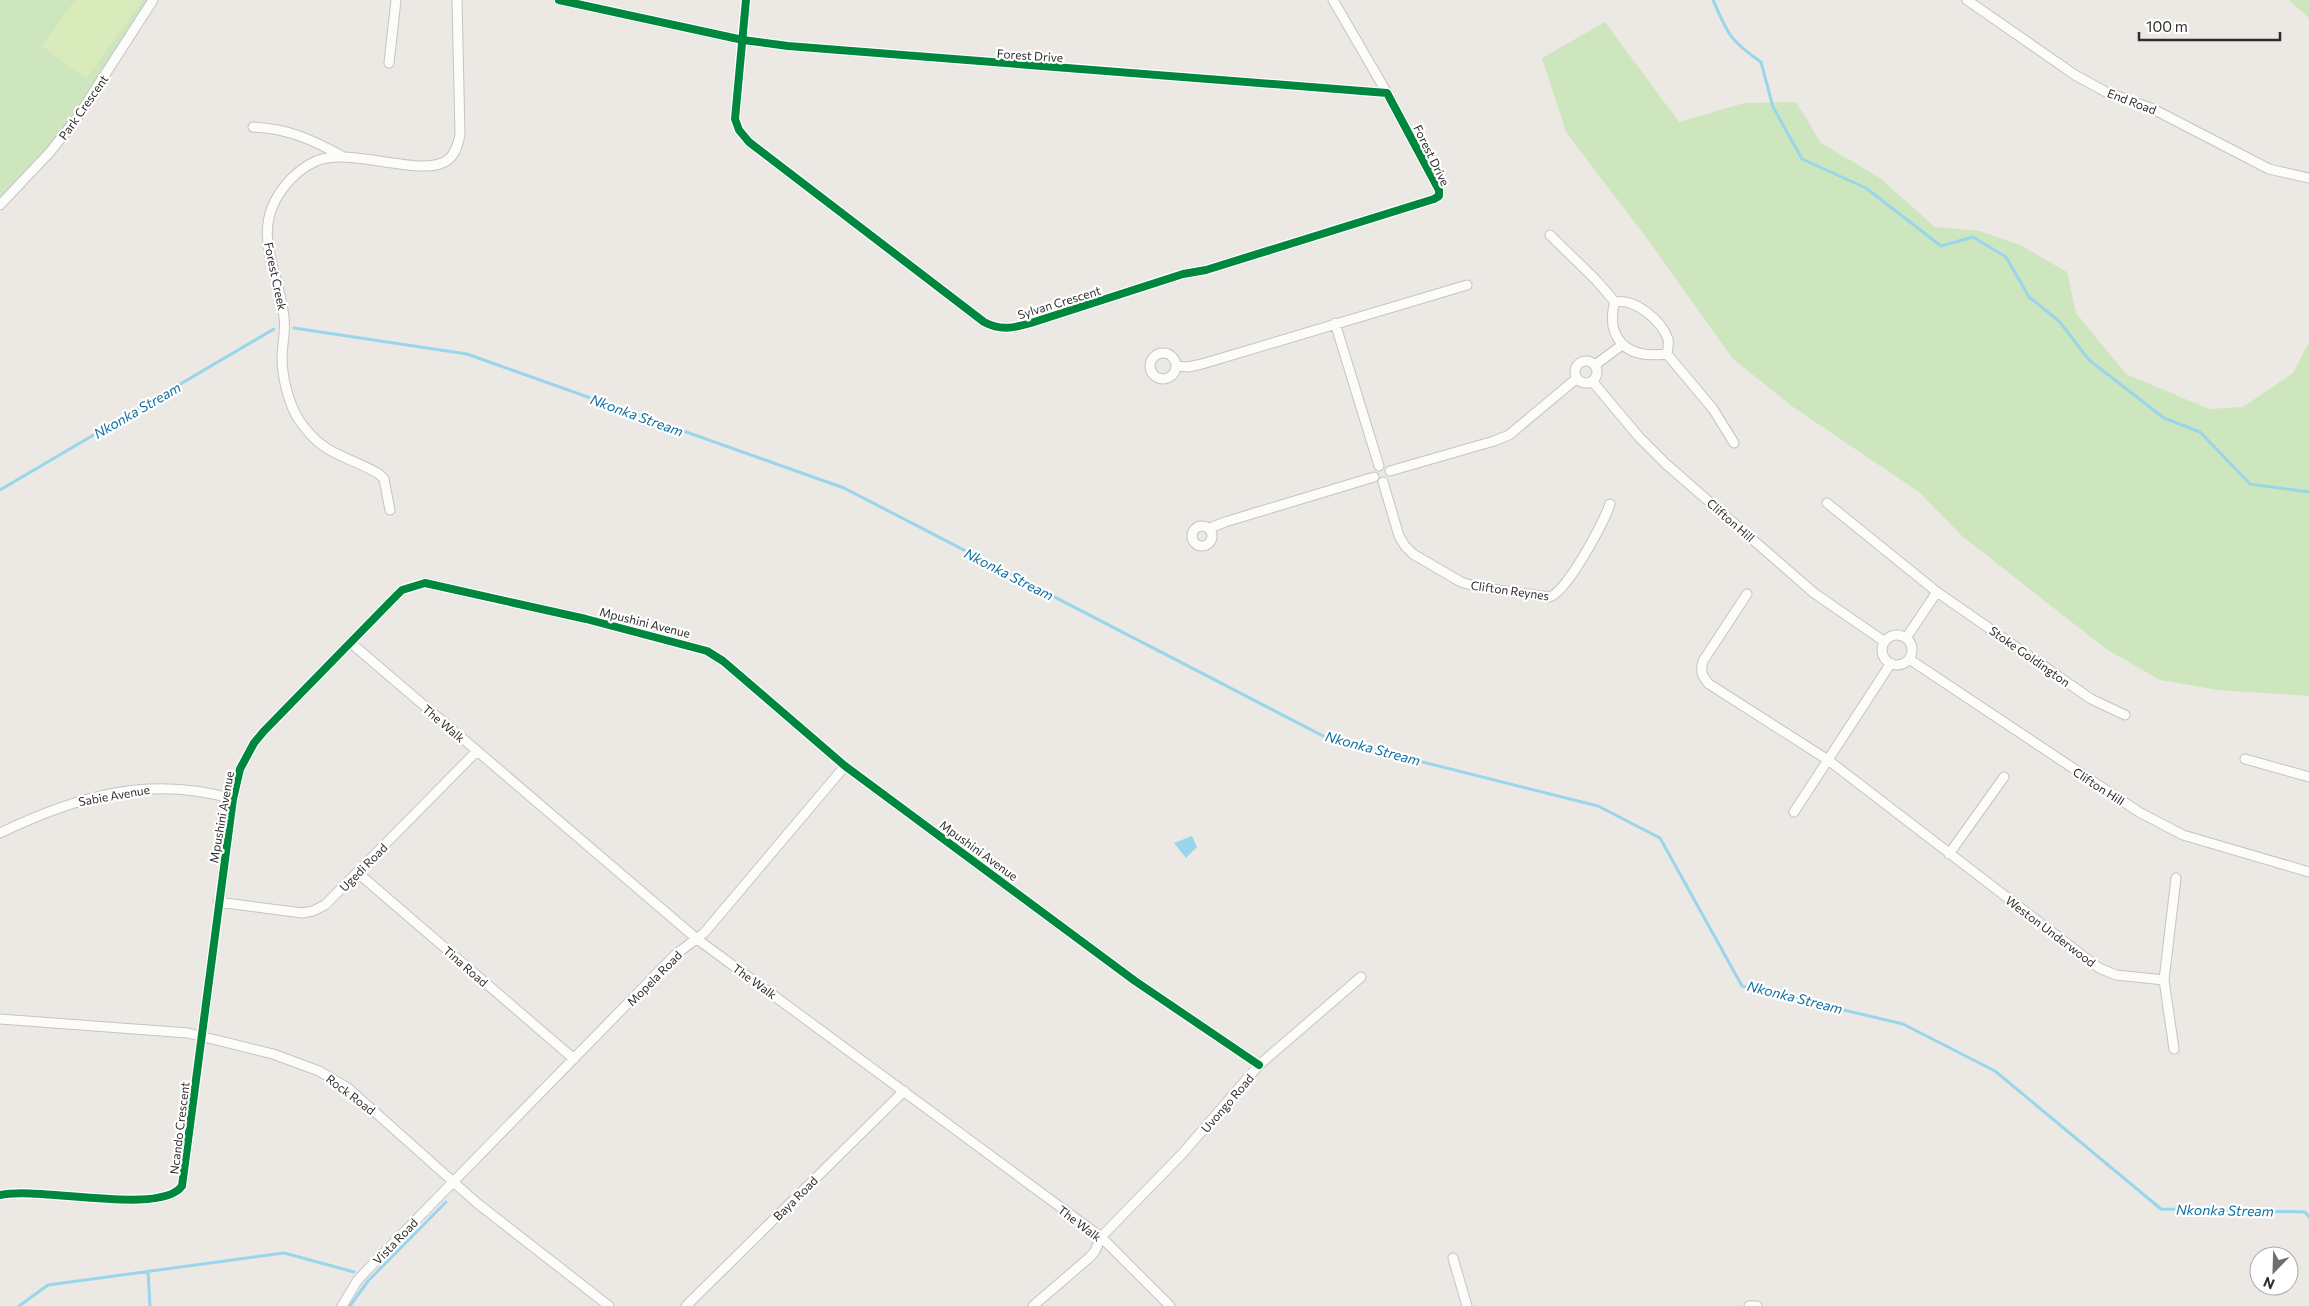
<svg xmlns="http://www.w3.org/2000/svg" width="2309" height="1306" font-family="Commissioner,sans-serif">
	<rect width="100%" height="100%" fill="#ece8e4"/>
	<!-- green -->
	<path fill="#cee6be" d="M 0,0 L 152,0 L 55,145 L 0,202 Z
		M 2289,0 L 2309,0 L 2309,18 Z
		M 1605,22 L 1679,122 L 1744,103 L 1796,102 L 1821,143 L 1880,178 L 1935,227 L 1980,231 L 2022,246 L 2067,272 L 2076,313 L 2126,374 L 2209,409 L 2243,407 L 2293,373 L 2309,342 L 2309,696 L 2218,690 L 2160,680 L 2106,649 L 1962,536 L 1919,492 L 1793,407 L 1733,359 L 1651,244 L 1566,132 L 1542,58 Z"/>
	<!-- pitch -->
	<path fill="#d9eabb" d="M 75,0 L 143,0 L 86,79 L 42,46 Z"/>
	<!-- water -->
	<path fill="#99d6ec" d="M 1192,836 L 1197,847 L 1186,858 L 1174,843 Z"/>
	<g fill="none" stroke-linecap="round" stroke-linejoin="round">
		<!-- stream -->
		<path stroke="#99d6ec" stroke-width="3" d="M 1713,0 C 1728,35 1730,40 1761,62 L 1773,107 L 1802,159 L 1866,188 L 1941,246 L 1973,237 L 2006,257 L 2029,297 L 2059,321 L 2089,360 L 2164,418 L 2200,432 L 2250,484 L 2309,492
			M 294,328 L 467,354 L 844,488 L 1327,738 L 1598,806 L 1660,838 L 1742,986 L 1903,1024 L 1995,1071 L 2161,1209 L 2305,1212 L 2309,1217
			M 0,490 L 274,329
			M 148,1271 L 150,1306
			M 19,1306 L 48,1285 L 284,1253 L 354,1272
			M 350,1306 L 368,1281 L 446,1202"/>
		<!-- street casing -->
		<g stroke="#c5c4c5" stroke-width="11">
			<path id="street" d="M 559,0 L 743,40 L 788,46 L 1387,93 L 1439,190 L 1439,196 L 1434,199 L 1206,270 L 1183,274 L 1031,323 C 1013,328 1001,331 984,322 L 749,142 L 739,130 L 735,119 L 746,0
				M 1333,0 L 1387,93
				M 1967,0 L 2075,75 L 2106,92 L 2153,109 L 2269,169 L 2309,178
				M 389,63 L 396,0
				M 253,127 C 289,129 311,139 342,156
				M 0,205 L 50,152 L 77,118 L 153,0
				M 1550,235 L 1596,280 L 1615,302
				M 1615,302 C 1635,298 1661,320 1668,339 C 1669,344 1668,349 1667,354 L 1713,409 L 1734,443
				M 1615,302 C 1612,310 1612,317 1613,326 C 1619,353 1643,357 1667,354
				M 1335,323 L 1379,466
				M1150 366a13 13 0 1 1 26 0a13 13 0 1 1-26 0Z
				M1575 372a11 11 0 1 1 22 0a11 11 0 1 1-22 0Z
				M 1595,365 L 1622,345
				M 1177,366 L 1188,367 L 1202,364 L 1467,285
				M 1592,381 L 1639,437 L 1666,464 L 1814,593 L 1885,642
				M 1390,471 L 1494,441 L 1509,435 L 1576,379
				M 1383,482 L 1399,536 L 1405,546 L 1413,554 L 1461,582 L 1477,587 L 1549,597 C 1566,594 1604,522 1610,504
				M 1827,503 L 1937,592 L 2091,699 L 2125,715
				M 390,510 L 384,479 L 379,474 C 345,454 324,457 299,420 C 289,405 282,377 282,358 C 282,345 286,330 284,317 C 279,269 249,232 284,187 C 293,175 303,167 316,161 C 353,146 425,180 449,159 C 456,153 458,143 460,135 L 457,0
				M1192 536a10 10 0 1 1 20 0a10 10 0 1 1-20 0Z
				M 1210,528 L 1225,522 L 1374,477
				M 1747,594 L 1703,661 C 1700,672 1702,676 1709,684 L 1828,760 L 2099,968 L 2116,975 L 2164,980
				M1882 650a15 15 0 1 1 30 0a15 15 0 1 1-30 0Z
				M 1906,638 L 1937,592
				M 351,643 L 697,939 L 1101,1237 L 1170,1306
				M 1909,659 L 2139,812 L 2183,835 L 2309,872
				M 2245,759 L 2309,777
				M 1794,812 L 1891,663
				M 0,833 C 77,796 149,775 233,799
				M 1949,854 L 2004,777
				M 358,873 L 574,1059
				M 218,902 L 302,913 L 313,911 L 325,905 L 477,751
				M 0,1019 L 188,1033 L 273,1054 L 319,1071 L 348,1088 L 477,1203 L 609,1306
				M 2174,1049 L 2164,980 L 2176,878
				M 0,1195 C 39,1186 161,1216 182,1186 L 233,799 L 240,769 L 254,743 L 264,731 L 393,599 L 402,590 L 425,583 L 586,619 L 707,651 L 723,661 L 845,766 L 1135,981 L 1259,1065
				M 1453,1258 L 1467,1306
				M 342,1306 L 357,1281 L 369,1268 L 675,955 L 704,933 L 845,766
				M 686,1306 L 904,1091
				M 1033,1306 L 1090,1257 L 1095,1251 L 1101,1237 L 1182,1154 L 1259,1065 L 1361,977
				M 1749,1306 L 1757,1306"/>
		</g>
		<!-- street -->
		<use href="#street" stroke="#fcfcfb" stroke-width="9"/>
		<!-- cycleway casing -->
		<g stroke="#fff" stroke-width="11">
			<path id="cycleway" d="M 559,0 L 743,40 L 788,46 L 1387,93 L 1439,190 L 1439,196 L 1434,199 L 1206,270 L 1183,274 L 1031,323 C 1013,328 1001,331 984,322 L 749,142 L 739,130 L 735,119 L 746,0
				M 0,1195 C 39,1186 161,1216 182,1186 L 233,799 L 240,769 L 254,743 L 264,731 L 393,599 L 402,590 L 425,583 L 586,619 L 707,651 L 723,661 L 845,766 L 1135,981 L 1259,1065"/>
		</g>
		<!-- cycleway -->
		<use href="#cycleway" stroke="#00873e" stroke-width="8"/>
	</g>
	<g text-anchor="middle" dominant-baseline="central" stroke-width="4.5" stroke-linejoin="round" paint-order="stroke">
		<!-- street labels -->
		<g font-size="12" fill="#2e2e2e" stroke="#fff">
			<text transform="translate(1030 55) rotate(4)">Forest Drive</text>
			<text transform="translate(2132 101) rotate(21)">End Road</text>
			<text transform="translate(83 107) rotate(-55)">Park Crescent</text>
			<text transform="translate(1432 155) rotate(64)">Forest Drive</text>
			<text transform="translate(276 276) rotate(78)">Forest Creek</text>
			<text transform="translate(1059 302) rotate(-17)">Sylvan Crescent</text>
			<text transform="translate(1731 520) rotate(41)">Clifton Hill</text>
			<text transform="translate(1510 590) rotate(8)">Clifton Reynes</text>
			<text transform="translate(645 622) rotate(14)">Mpushini Avenue</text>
			<text transform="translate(2030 656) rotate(35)">Stoke Goldington</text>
			<text transform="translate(444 723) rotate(40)">The Walk</text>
			<text transform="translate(2099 786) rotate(33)">Clifton Hill</text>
			<text transform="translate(114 795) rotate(-10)">Sabie Avenue</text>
			<text transform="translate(221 817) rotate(-80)">Mpushini Avenue</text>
			<text transform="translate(979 850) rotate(36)">Mpushini Avenue</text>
			<text transform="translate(363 867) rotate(-45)">Ugedi Road</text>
			<text transform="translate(2051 931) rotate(37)">Weston Underwood</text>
			<text transform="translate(466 966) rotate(41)">Tina Road</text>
			<text transform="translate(654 978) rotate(-45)">Mopela Road</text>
			<text transform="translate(755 981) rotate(36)">The Walk</text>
			<text transform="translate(351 1094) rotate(37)">Rock Road</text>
			<text transform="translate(1227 1103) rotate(-49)">Uvongo Road</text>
			<text transform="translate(179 1128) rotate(-83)">Ncando Crescent</text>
			<text transform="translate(795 1198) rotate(-45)">Baya Road</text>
			<text transform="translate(1080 1223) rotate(37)">The Walk</text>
			<text transform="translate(395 1241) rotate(-46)">Vista Road</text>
		</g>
		<!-- water labels -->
		<g font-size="14" font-style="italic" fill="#0d6fa3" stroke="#fff">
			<text transform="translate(137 410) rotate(-30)">Nkonka Stream</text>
			<text transform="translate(637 415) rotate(20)">Nkonka Stream</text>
			<text transform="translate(1009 574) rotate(27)">Nkonka Stream</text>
			<text transform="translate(1373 748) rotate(15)">Nkonka Stream</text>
			<text transform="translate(1795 997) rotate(14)">Nkonka Stream</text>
			<text transform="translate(2225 1210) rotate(1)">Nkonka Stream</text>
		</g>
	</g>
	<!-- north arrow -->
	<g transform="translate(2274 1271) rotate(203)"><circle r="24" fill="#ffffff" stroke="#ababab"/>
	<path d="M0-4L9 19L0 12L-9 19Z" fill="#706f6e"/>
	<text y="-8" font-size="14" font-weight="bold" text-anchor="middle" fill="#2e2e2e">N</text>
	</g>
	<!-- scale -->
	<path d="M2139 32v8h141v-8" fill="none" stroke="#2e2e2e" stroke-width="2.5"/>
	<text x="2146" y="32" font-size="15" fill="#2e2e2e" stroke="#ffffff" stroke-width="4" paint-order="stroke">100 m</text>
</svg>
